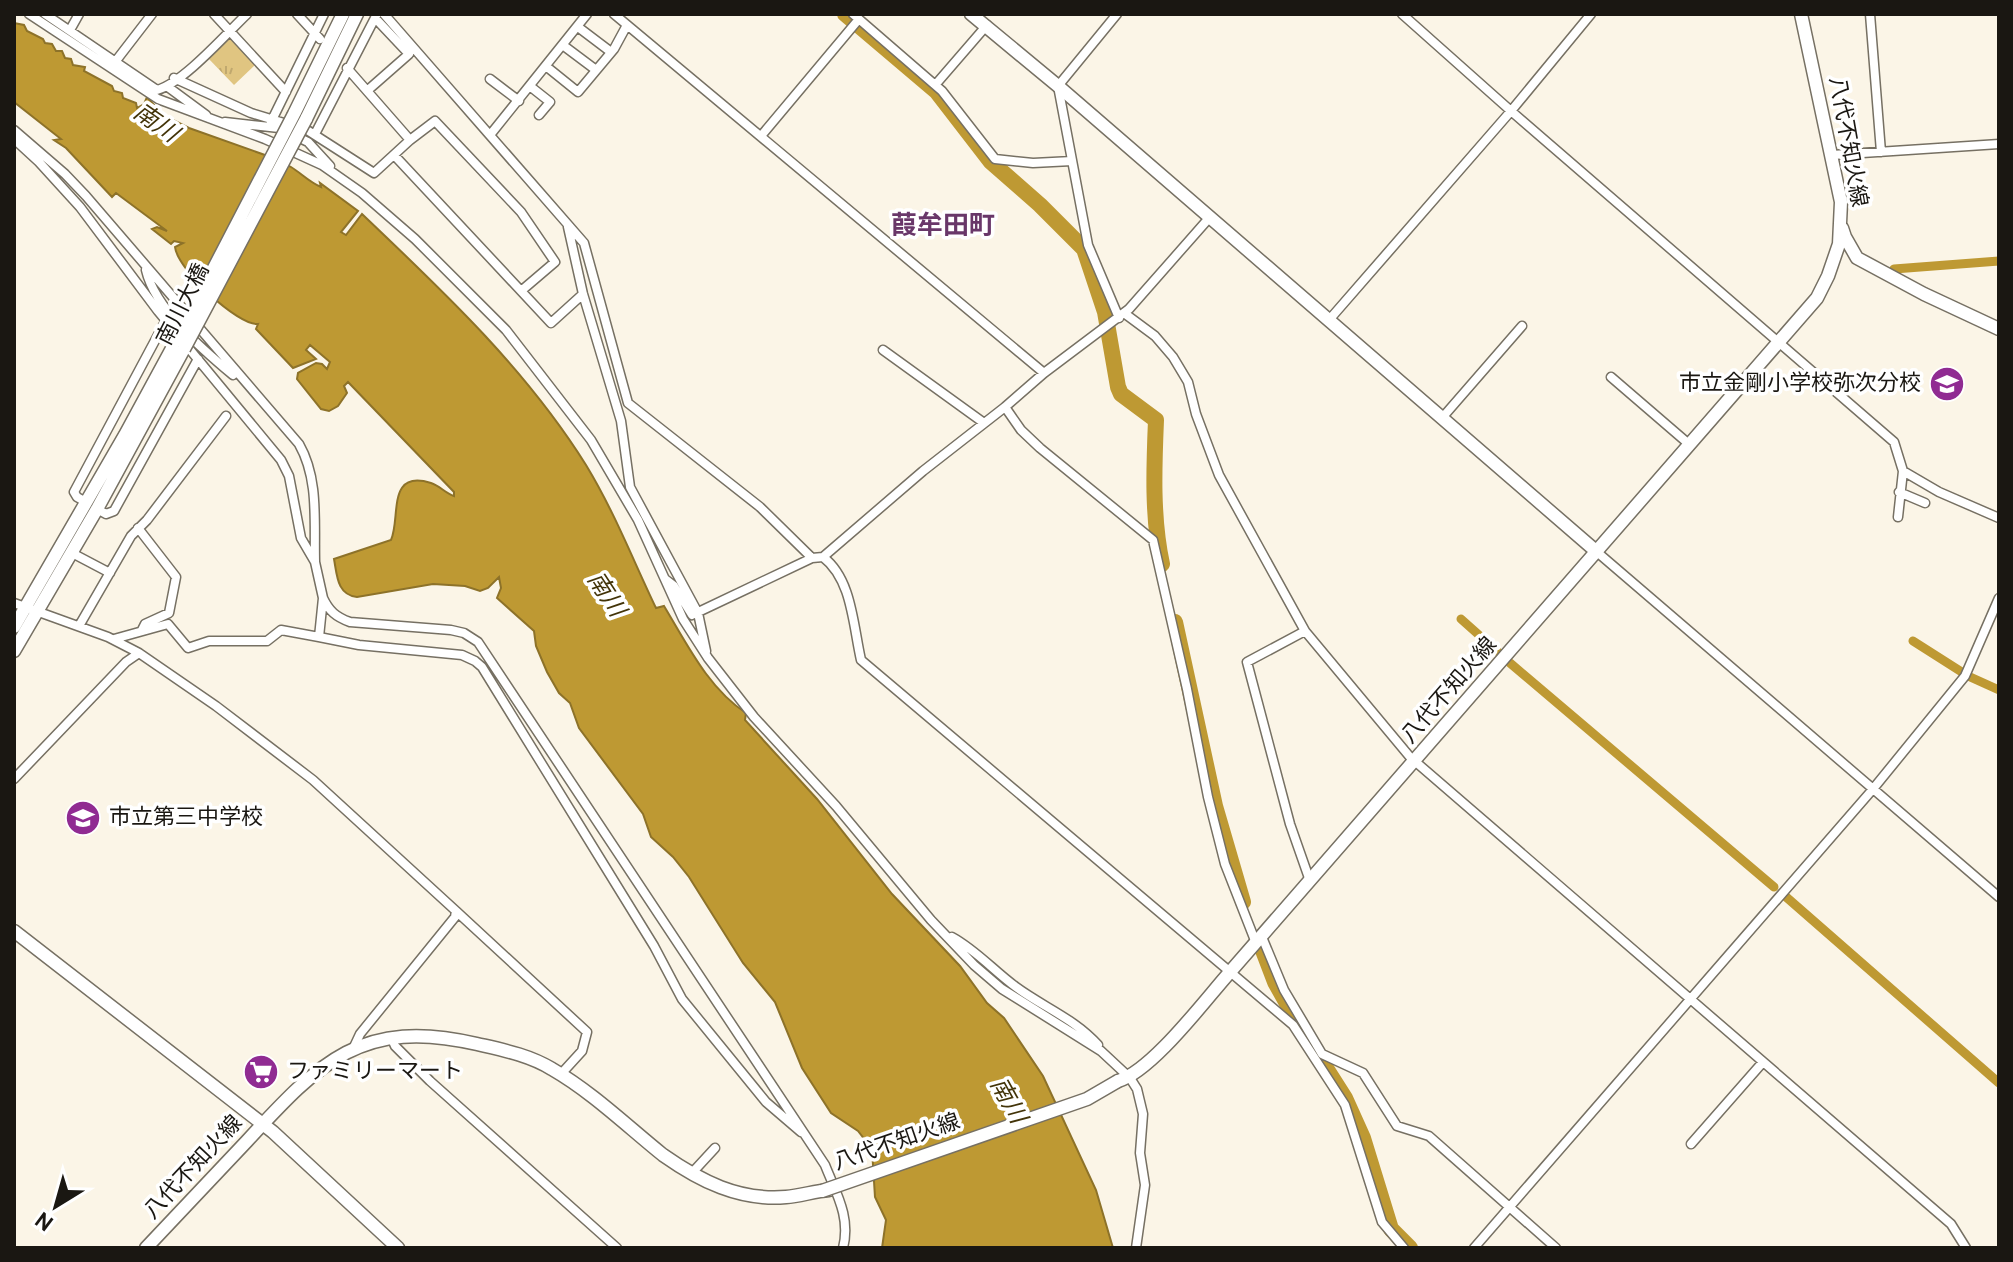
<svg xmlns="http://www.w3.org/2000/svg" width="2013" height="1262" font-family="Overpass,'Noto Sans JP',sans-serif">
	<defs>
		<pattern id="park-tufts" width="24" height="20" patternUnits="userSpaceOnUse" patternTransform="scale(2)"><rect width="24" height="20" fill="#e0c581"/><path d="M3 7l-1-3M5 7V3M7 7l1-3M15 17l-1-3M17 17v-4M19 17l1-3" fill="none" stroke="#c0a86e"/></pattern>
	</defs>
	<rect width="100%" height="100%" fill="#fbf5e7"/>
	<!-- park -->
	<path fill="url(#park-tufts)" d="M 228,36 L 255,65 L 234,85 L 206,56 Z"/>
	<!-- water -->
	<path fill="#be9933" stroke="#8d7229" stroke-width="2" d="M 14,23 L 24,25 L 27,31 L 43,39 L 45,43 L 52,44 L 56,51 L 62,51 L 65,58 L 71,59 L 73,65 L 85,67 L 84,71 L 112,86 L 114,91 L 122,93 L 123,98 L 136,103 L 137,108 L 144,104 L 147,97 L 163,115 L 189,128 L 265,155 L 265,160 C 273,166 281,161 291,167 C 301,173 309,182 321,187 L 320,183 L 358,211 L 341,232 L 346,235 L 362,214 C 444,292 526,369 586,465 C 614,511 633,560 656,608 L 664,606 C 687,644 708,688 746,713 L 745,720 L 817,799 L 892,894 L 960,966 L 987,1003 L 1004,1018 L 1043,1076 L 1096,1190 L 1113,1248 L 882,1248 L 886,1220 L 875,1197 L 872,1149 L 858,1131 L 831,1113 L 802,1068 L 775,1002 L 743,963 L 689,877 L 673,857 L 651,837 L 643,814 L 579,728 L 570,703 L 559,693 L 547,672 L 536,646 L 534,631 L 497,598 L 501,588 L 499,577 L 488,588 L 480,591 L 465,586 L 433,584 L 357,597 C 337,595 337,575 334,559 L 391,540 C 401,518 386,469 431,483 C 440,486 445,493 454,496 L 454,492 L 348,382 L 344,386 L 347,393 L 338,406 L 329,411 L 321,409 L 297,379 L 298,373 L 316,363 L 322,364 L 327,369 L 330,362 L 310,345 L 306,350 L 316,359 L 293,368 L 256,329 L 258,324 C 238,326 177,269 175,247 L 183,243 L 174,241 L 171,244 L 152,229 L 157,227 L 167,231 L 116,193 L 112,197 L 66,148 L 54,140 L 61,139 L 14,102 Z"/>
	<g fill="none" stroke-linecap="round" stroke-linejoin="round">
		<!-- canal -->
		<path stroke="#be9933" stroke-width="9" d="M 1894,269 L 1999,261
			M 1461,619 L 1498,652
			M 1913,641 L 1968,676 L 1999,690
			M 1510,663 L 1774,887
			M 1785,896 L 1999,1083"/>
		<!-- river -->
		<path stroke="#be9933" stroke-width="16" d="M 845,14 L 937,92 L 991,162 L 1040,205 L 1084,249 L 1105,312 L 1118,387 L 1121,394 L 1156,420 C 1154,467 1152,518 1162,564
			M 1175,622 L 1215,806 L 1243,902
			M 1262,948 L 1275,982 L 1303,1032 L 1345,1098 L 1363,1138 L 1391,1229 L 1410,1248"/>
		<!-- street casing -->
		<g stroke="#767063" stroke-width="11">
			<path id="street" d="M 29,14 L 158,99 L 265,139 L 322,165 L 362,193 L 415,239 L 506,330 L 591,440 L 638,520 L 683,619 L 708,658 L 754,717 L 836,806 L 931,920 L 974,965 L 1002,989 L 1101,1051 L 1130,1078 L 1137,1089 L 1143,1114 L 1140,1153 L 1145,1185 L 1136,1248
				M 45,14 L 157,90 C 183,83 225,35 247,14
				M 214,14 L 286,92
				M 297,14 L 320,39
				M 384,14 L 584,243 L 628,403 L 760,507 L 812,558
				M 614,14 L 1044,373
				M 853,14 L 942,91 L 995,159 L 1033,163 L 1072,161
				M 1117,14 L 1058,86 L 1088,245 L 1119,318
				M 1402,14 L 1511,111 L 1894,442 L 1903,471 L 1939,492 L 1999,518
				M 1870,14 L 1881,152
				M 578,27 L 611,52
				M 70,30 L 79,14
				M 564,46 L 596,70
				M 115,62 L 152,14
				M 547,67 L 578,92 L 614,49 L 627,25
				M 347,68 L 410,140
				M 174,78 L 251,113 L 307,130 L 374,173 L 410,140 L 435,121 L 521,212 L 555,262 L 521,291
				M 490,79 L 519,101
				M 936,84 L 987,25
				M 168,87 L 206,115
				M 531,87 L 550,102 L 539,115
				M 368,90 L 409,54 L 375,18
				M 225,122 L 279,128 L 308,142 L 330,166
				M 271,122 L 324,14
				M 14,130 L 65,174 L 86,196 L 299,444 C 319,479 314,521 315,561
				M 315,134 L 377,14
				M 490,135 L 587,14
				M 761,136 L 859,19
				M 14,139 L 39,162 L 80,207 L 158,311 L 281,460 L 289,476 L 301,538 L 315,562 L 323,598 L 319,637 L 281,630 L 267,641 L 209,641 L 188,648 L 168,624 L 114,639
				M 394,155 L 551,323 L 583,294
				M 1832,155 L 1999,144
				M 568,227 L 583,294 L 621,421 L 630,487 L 698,613 L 706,651
				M 146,270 C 155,309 203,350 233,375
				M 1124,313 L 1155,336 L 1173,357 L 1188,382 L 1196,414 L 1219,475 L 1305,631 L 1410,757 L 1951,1224 L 1966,1248
				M 1329,320 L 1511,111 L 1591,14
				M 883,350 L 984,423
				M 1611,377 L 1690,445
				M 1005,407 L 1021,430 L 1040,448 L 1153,540 L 1187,689 L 1208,797 L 1225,864 L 1256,943
				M 1442,418 L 1522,326
				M 1899,492 L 1925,503
				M 86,502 L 77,497 L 74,492 L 166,320
				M 97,509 L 106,514 L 114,511 L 198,359
				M 1898,517 L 1903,471
				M 138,528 L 176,577 L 169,613 L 145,624 L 142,630
				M 1597,552 L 1999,897
				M 72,553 L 110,573
				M 823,557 C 852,579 853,625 861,660 L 1293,1025 L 1345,1105 L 1382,1222 L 1404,1248
				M 665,579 L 674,586 L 692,615 L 812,558 L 823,557 L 923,471 L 1005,407 L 1044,373 L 1129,309 L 1210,217
				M 323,598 C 329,611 336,617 350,622 L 451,630 L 464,633 L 478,642 L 825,1165 C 836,1193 851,1217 843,1248
				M 14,603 L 108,637 L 139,653
				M 79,626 L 131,536 L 147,520 L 226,416
				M 1305,631 L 1247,662 L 1290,824 L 1310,881
				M 319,637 L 359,645 L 462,655 L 475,661 L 482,667 L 654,946 L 682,999 L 766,1102 L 801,1132
				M 14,779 L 126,662 L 139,653 L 216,706 L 313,780 L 456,911 L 455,917 L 360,1034 L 353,1049
				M 456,911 L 587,1032 L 582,1051 L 561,1074
				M 952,937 C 976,950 994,971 1016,987 C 1043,1007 1075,1019 1098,1045
				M 1262,937 L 1284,990 L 1322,1054 L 1363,1073 L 1397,1126 L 1429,1136 L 1556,1248
				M 391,1037 L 395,1046 L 430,1081 L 617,1248
				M 1691,1144 L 1763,1062
				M 691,1174 L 715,1148
				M 1474,1248 L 1873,789 L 1965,676 L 1999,598"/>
		</g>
		<!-- secondary casing -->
		<g stroke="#767063" stroke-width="15">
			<path id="secondary" d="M 971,14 L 1058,86 L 1597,552
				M 294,114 L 343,14
				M 306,119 L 357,14
				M 1842,228 L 1845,237 L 1857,258 L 1924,294 L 1999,329
				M 14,627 L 125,435 L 176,341
				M 14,651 L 97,509 L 184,349
				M 14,931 L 273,1132 L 398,1248
				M 1118,1081 C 1152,1071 1205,1000 1230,972 L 1817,298 L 1828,276 L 1839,244 L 1841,202 L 1801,14
				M 146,1248 C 180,1212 213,1177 247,1141 C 320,1062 362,1017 477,1044 C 503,1050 529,1055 552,1069 C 592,1092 627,1126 663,1155 C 700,1181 739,1201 786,1197 C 800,1196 815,1191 829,1190"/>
		</g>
		<!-- street -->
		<use href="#street" stroke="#fff" stroke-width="8"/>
		<!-- secondary -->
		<use href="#secondary" stroke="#fff" stroke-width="12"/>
		<!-- secondary-bridge casing -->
		<g stroke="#767063" stroke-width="15" stroke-linecap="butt">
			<path id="secondary-bridge" d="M 176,341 L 294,114
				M 184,349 L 306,119
				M 822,1191 L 1087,1099 L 1118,1081"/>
		</g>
		<!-- secondary-bridge -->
		<use href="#secondary-bridge" stroke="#fff" stroke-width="12"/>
	</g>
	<!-- icons -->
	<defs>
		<g id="school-disc" transform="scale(1.8)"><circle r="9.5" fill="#902b92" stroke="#fff"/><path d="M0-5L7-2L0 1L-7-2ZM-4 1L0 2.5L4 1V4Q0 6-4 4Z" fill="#fff"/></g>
		<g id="supermarket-disc" transform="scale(1.8)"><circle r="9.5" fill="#902b92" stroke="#fff"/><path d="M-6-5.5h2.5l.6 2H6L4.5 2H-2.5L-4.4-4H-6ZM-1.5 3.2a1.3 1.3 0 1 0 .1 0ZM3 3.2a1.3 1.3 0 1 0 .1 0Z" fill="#fff"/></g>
	</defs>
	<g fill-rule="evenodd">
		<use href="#school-disc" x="1947" y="384"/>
		<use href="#school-disc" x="83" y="818"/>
		<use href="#supermarket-disc" x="261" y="1072"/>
	</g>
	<g text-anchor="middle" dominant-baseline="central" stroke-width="7" stroke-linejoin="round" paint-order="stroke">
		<!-- street labels -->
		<g font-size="22" fill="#1a1712" stroke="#fff">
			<text transform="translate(1847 142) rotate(80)">八代不知火線</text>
			<text transform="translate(184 305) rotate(-63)">南川大橋</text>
			<text transform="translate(1450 691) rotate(-49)">八代不知火線</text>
			<text transform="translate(897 1143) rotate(-19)">八代不知火線</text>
			<text transform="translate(194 1168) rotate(-47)">八代不知火線</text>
		</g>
		<!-- poi labels -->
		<g font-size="22" fill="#1a1712" stroke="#fff" text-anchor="start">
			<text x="1921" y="384" text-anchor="end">市立金剛小学校弥次分校</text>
			<text x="109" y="818">市立第三中学校</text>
			<text x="287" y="1072">ファミリーマート</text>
		</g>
		<!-- water labels -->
		<g font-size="24" font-style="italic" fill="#433409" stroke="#fff">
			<text transform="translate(155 124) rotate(35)">南川</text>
			<text transform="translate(605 595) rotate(57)">南川</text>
			<text transform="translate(1007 1101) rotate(61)">南川</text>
		</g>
		<!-- quarter labels -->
		<g font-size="26" font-weight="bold" fill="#693769" stroke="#fff">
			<text x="943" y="227">葭牟田町</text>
		</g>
	</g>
	<!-- border -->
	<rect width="2013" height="1262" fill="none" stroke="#1a1712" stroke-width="32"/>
	<!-- north arrow -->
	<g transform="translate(56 1206) rotate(217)" stroke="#ffffff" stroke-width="6" paint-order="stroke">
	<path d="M0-6L14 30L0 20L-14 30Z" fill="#1a1712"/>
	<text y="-12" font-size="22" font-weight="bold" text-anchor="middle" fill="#1a1712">N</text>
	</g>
</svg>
